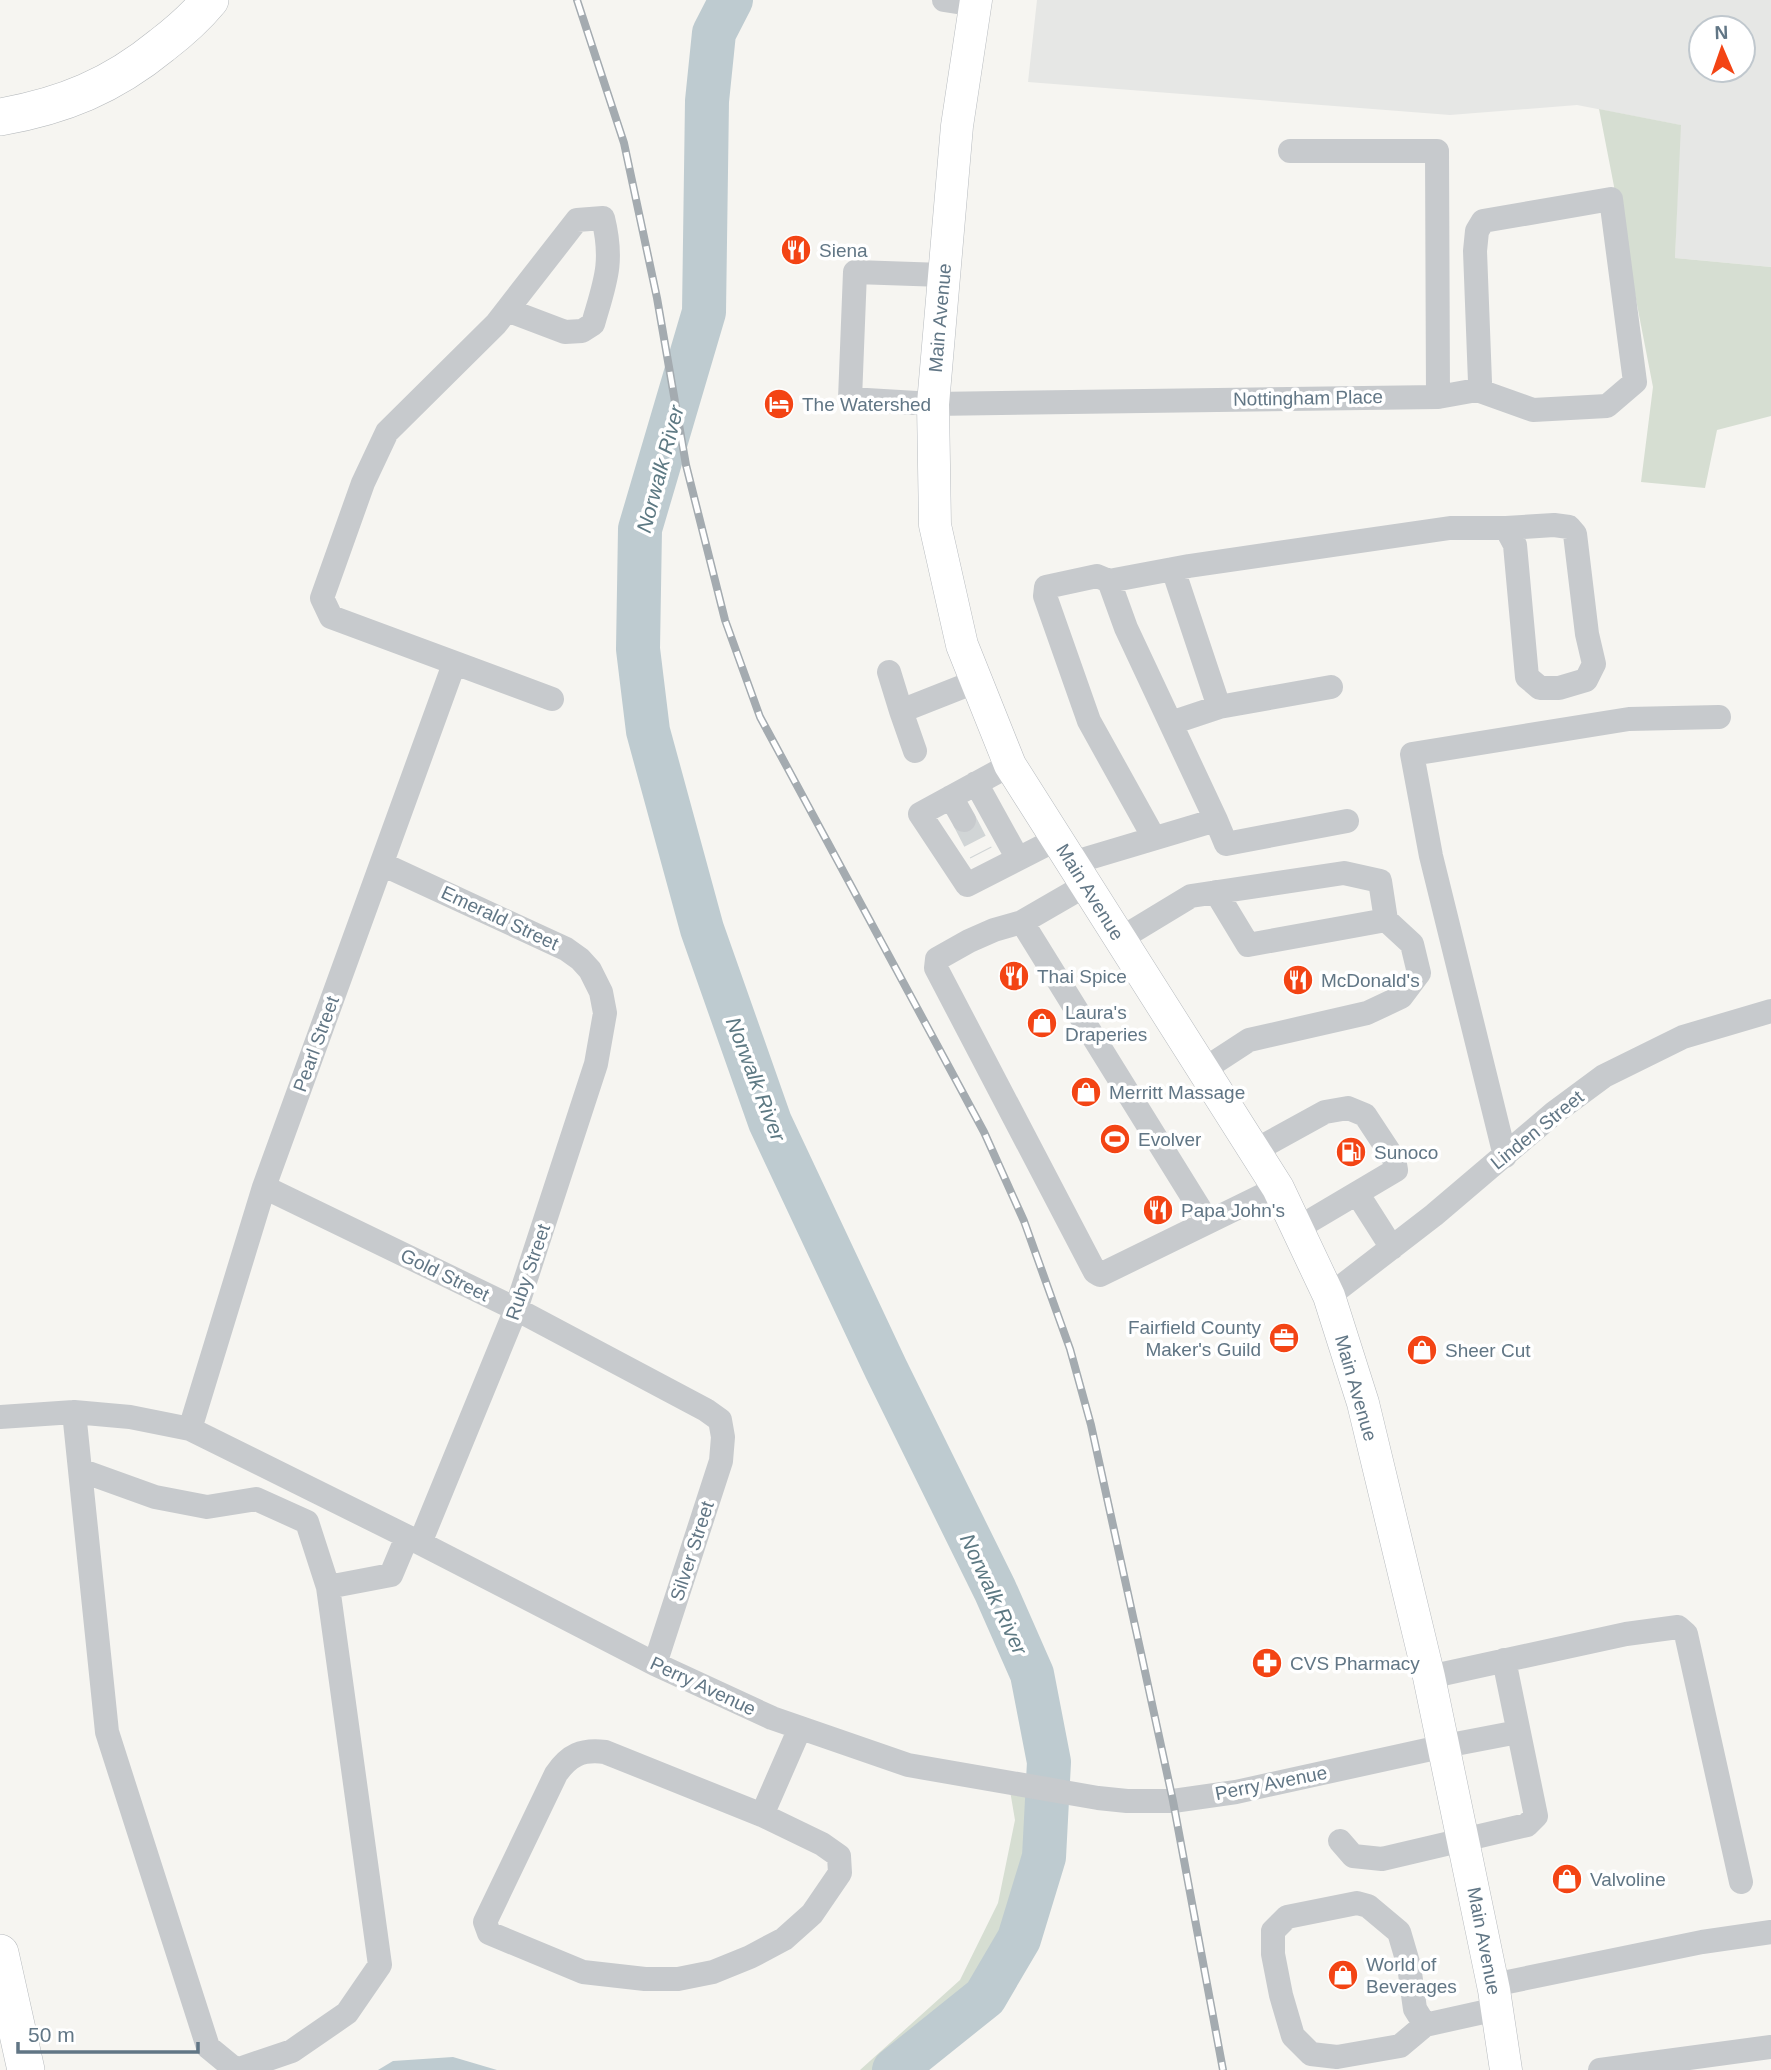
<svg xmlns="http://www.w3.org/2000/svg" width="1771" height="2070" font-family="Arial,sans-serif">
	<rect width="100%" height="100%" fill="#f6f5f1"/>
	<!-- built -->
	<path fill="#e6e7e5" fill-rule="evenodd" d="M 1037,0 L 1771,0 L 1771,267 L 1675,258 L 1680,125 L 1577,105 L 1450,115 L 1028,82 ZM 1701,28 L 1743,28 L 1743,70 L 1701,70 Z"/>
	<!-- green -->
	<path fill="#d6ded2" d="M 1599,109 L 1681,125 L 1675,258 L 1771,267 L 1771,416 L 1717,430 L 1705,488 L 1641,482 L 1653,387 Z
		M 1007,1773 L 1030,1776 L 1038,1820 L 1019,1910 L 978,1993 L 893,2070 L 860,2070 L 960,1980 L 998,1903 L 1015,1820 Z"/>
	<!-- water -->
	<path fill="#becbd0" d="M 453,2057 L 497,2070 L 378,2070 L 393,2061 Z"/>
	<g fill="none" stroke-linecap="round" stroke-linejoin="round">
		<!-- river -->
		<path stroke="#becbd0" stroke-width="44" d="M 731,0 L 714,33 L 707,101 L 704,312 L 640,529 L 638,649 L 648,731 L 702,929 L 770,1122 L 886,1369 L 995,1590 L 1032,1674 L 1049,1762 L 1044,1857 L 1019,1939 L 985,1997 L 894,2070"/>
		<!-- minor-tunnel -->
		<path stroke="#d1d5d6" stroke-width="24" stroke-dasharray="24 12" stroke-linecap="butt" d="M 964,820 L 981,853"/>
		<!-- major casing -->
		<g stroke="#b7bbbf" stroke-width="33">
			<path id="major" d="M 976,0 L 957,126 L 933,404 L 935,525 L 962,645 L 1010,765 L 1278,1188 L 1329,1296 L 1363,1403 L 1429,1677 L 1494,1990 L 1506,2070"/>
		</g>
		<!-- highway casing -->
		<g stroke="#b6babd" stroke-width="38">
			<path id="highway" d="M 0,117 C 63,106 112,86 162,45 C 179,32 196,17 210,0
				M 0,1953 L 26,2070"/>
		</g>
		<!-- minor -->
		<path stroke="#c7cacd" stroke-width="24" d="M 944,0 L 976,5
			M 943,275 L 855,272 L 850,399 L 933,404 L 1438,397 L 1437,151 L 1290,151
			M 507,310 L 565,332 L 582,331 L 593,324 C 605,282 614,263 603,218 L 577,220 L 496,324 L 387,432 L 363,483 L 322,598 L 331,617 L 552,699
			M 1438,397 L 1477,390 L 1480,382 L 1475,251 L 1477,231 L 1483,221 L 1611,199 L 1635,382 L 1607,406 L 1533,410 L 1477,390
			M 1173,569 L 1219,707
			M 1109,581 L 1189,566 L 1450,528 L 1506,528 L 1554,525 L 1569,527 L 1575,534 L 1587,634 L 1594,664 L 1586,680 L 1559,688 L 1540,688 L 1527,677 L 1515,545 L 1506,528
			M 889,672 L 901,711 L 977,681
			M 901,711 L 915,751
			M 1171,723 L 1219,707 L 1331,687
			M 1010,765 L 920,814 L 967,885 L 1057,839
			M 976,783 L 1018,859
			M 951,797 L 964,820
			M 1216,820 L 1226,844 L 1347,821
			M 1072,863 L 1216,820 L 1126,628 L 1109,581 L 1097,576 L 1046,587 L 1045,596 L 1089,721 L 1154,838
			M 382,864 L 566,949 L 580,959 L 590,970 L 601,992 L 605,1013 L 596,1064 L 516,1309 L 420,1543
			M 1086,885 L 1022,922 L 994,930 L 969,941 L 937,959 L 936,968 L 1095,1272 L 1100,1275 L 1278,1188
			M 1216,892 L 1248,945 L 1386,920
			M 1022,922 L 1208,1222
			M 1120,939 L 1191,896 L 1344,873 L 1380,881 L 1386,920 L 1412,944 L 1419,973 L 1401,997 L 1367,1013 L 1249,1040 L 1203,1070
			M 1254,1151 L 1325,1112 L 1348,1108 L 1365,1115 L 1394,1159 L 1396,1170 L 1298,1228
			M 1505,1156 L 1431,856 L 1412,754 L 1629,719 L 1719,717
			M 264,1187 L 516,1309 L 706,1410 L 720,1420 L 723,1437 L 721,1461 L 655,1664
			M 1357,1193 L 1392,1248
			M 1329,1296 L 1434,1215 L 1554,1113 L 1604,1076 L 1683,1037 L 1771,1011
			M 74,1412 L 107,1732 L 208,2047 L 236,2070 L 292,2051 L 347,2013 L 380,1965 L 328,1587 L 391,1575 L 407,1537
			M 0,1417 L 74,1412 L 130,1417 L 190,1429 L 420,1543 L 655,1664 L 772,1718 L 908,1765 L 1098,1798 L 1127,1801 L 1173,1801 L 1236,1792 L 1445,1746 L 1518,1732
			M 190,1429 L 264,1187 L 454,664
			M 80,1470 L 155,1497 L 207,1507 L 256,1499 L 307,1522 L 328,1587
			M 1429,1677 L 1626,1634 L 1678,1627 L 1686,1634 L 1741,1882
			M 762,1815 L 822,1844 L 839,1856 L 840,1873 L 812,1914 L 784,1939 L 750,1957 L 713,1972 L 678,1979 L 645,1979 L 583,1972 L 489,1933 L 485,1922 L 556,1774 C 569,1755 582,1749 605,1752 L 762,1815 L 800,1728
			M 1340,1841 L 1353,1856 L 1382,1859 L 1527,1825 L 1536,1816 L 1504,1660
			M 1493,1985 L 1702,1942 L 1771,1932
			M 1425,2025 L 1400,2046 L 1337,2057 L 1311,2054 L 1293,2036 L 1281,1995 L 1273,1954 L 1273,1931 L 1287,1917 L 1357,1903 L 1368,1906 L 1399,1932 L 1409,1966 L 1415,2009 L 1425,2025 L 1497,2009
			M 1600,2070 L 1771,2047"/>
		<!-- major -->
		<use href="#major" stroke="#fff" stroke-width="32"/>
		<!-- highway -->
		<use href="#highway" stroke="#fff" stroke-width="37"/>
		<!-- rail casing -->
		<g stroke="#a4abb0" stroke-width="8">
			<path id="rail" d="M 577,0 L 624,143 L 657,298 L 686,465 L 725,620 L 760,717 L 984,1132 L 1024,1221 L 1070,1349 L 1091,1425 L 1141,1653 L 1173,1801 L 1223,2070"/>
		</g>
		<!-- rail -->
		<use href="#rail" stroke="#fff" stroke-width="5" stroke-dasharray="16" stroke-linecap="butt"/>
	</g>
	<!-- icons -->
	<defs>
		<g id="restaurant-disc" transform="scale(1.575)"><circle r="9.5" fill="#f34414" stroke="#fff"/><path d="M-5-6h1v4h1v-4h1v4h1v-4h1v5L-1.5 .5V6h-2V.5L-5-1ZM5-6V6H3V1.5H1.5Q1.5-4 5-6Z" fill="#fff"/></g>
		<g id="hotel-disc" transform="scale(1.575)"><circle r="9.5" fill="#f34414" stroke="#fff"/><path d="M-6-4.5h1.5V1H6V5H4.5V3h-9V5H-6ZM-4 0a1.8 1.8 0 1 1 3.6 0ZM.5 0V-2.5h3Q6-2.5 6 0Z" fill="#fff"/></g>
		<g id="shop-disc" transform="scale(1.575)"><circle r="9.5" fill="#f34414" stroke="#fff"/><path d="M-5-2.5h2.3a2.7 3.5 0 0 1 5.4 0H5L5.5 6h-11ZM-1.5-2.5h3a1.5 2.3 0 0 0-3 0Z" fill="#fff"/></g>
		<g id="stadium-disc" transform="scale(1.575)"><circle r="9.5" fill="#f34414" stroke="#fff"/><path d="M0-5a6.5 5 0 1 0 0 10a6.5 5 0 1 0 0-10ZM-3.5-1.8h7v3.6h-7Z" fill="#fff"/></g>
		<g id="fuel-disc" transform="scale(1.575)"><circle r="9.5" fill="#f34414" stroke="#fff"/><path d="M-5.5-6h7V0h2V4h1.3V-2.5L3-4.5l.8-.8L6-3V5H2.5V1h-1V6h-7ZM-4.2-4.7v3.2H.2V-4.7Z" fill="#fff"/></g>
		<g id="office-disc" transform="scale(1.575)"><circle r="9.5" fill="#f34414" stroke="#fff"/><path d="M-6-3h4V-5.5h4V-3h4V5H-6ZM-1-4.5V-3h2v-1.5ZM-6 0V1H6V0Z" fill="#fff"/></g>
		<g id="pharmacy-disc" transform="scale(1.575)"><circle r="9.5" fill="#f34414" stroke="#fff"/><path d="M-2-6h4v4h4v4h-4v4h-4v-4h-4v-4h4Z" fill="#fff"/></g>
	</defs>
	<g fill-rule="evenodd">
		<use href="#restaurant-disc" x="796" y="250"/>
		<use href="#hotel-disc" x="779" y="404"/>
		<use href="#restaurant-disc" x="1014" y="976"/>
		<use href="#restaurant-disc" x="1298" y="980"/>
		<use href="#shop-disc" x="1042" y="1023"/>
		<use href="#shop-disc" x="1086" y="1092"/>
		<use href="#stadium-disc" x="1115" y="1139"/>
		<use href="#fuel-disc" x="1351" y="1152"/>
		<use href="#restaurant-disc" x="1158" y="1210"/>
		<use href="#office-disc" x="1284" y="1338"/>
		<use href="#shop-disc" x="1422" y="1350"/>
		<use href="#pharmacy-disc" x="1267" y="1663"/>
		<use href="#shop-disc" x="1567" y="1879"/>
		<use href="#shop-disc" x="1343" y="1975"/>
	</g>
	<g text-anchor="middle" dominant-baseline="central" stroke-width="7" stroke-linejoin="round" paint-order="stroke">
		<!-- poi labels -->
		<g font-size="19" fill="#617685" stroke="#fff" text-anchor="start">
			<text x="819" y="250">Siena</text>
			<text x="802" y="404">The Watershed</text>
			<text x="1037" y="976">Thai Spice</text>
			<text x="1321" y="980">McDonald's</text>
			<text x="1065" y="1012">Laura's<tspan x="1065" dy="22">Draperies</tspan></text>
			<text x="1109" y="1092">Merritt Massage</text>
			<text x="1138" y="1139">Evolver</text>
			<text x="1374" y="1152">Sunoco</text>
			<text x="1181" y="1210">Papa John's</text>
			<text x="1261" y="1327" text-anchor="end">Fairfield County<tspan x="1261" dy="22">Maker's Guild</tspan></text>
			<text x="1445" y="1350">Sheer Cut</text>
			<text x="1290" y="1663">CVS Pharmacy</text>
			<text x="1590" y="1879">Valvoline</text>
			<text x="1366" y="1964">World of<tspan x="1366" dy="22">Beverages</tspan></text>
		</g>
		<!-- street labels -->
		<g font-size="19" fill="#617685" stroke="#fff">
			<text transform="translate(940 318) rotate(-85)">Main Avenue</text>
			<text transform="translate(1308 398) rotate(-1)">Nottingham Place</text>
			<text transform="translate(1090 892) rotate(58)">Main Avenue</text>
			<text transform="translate(500 918) rotate(25)">Emerald Street</text>
			<text transform="translate(316 1044) rotate(-70)">Pearl Street</text>
			<text transform="translate(1537 1130) rotate(-39)">Linden Street</text>
			<text transform="translate(528 1272) rotate(-71)">Ruby Street</text>
			<text transform="translate(445 1275) rotate(26)">Gold Street</text>
			<text transform="translate(1356 1388) rotate(74)">Main Avenue</text>
			<text transform="translate(692 1551) rotate(-72)">Silver Street</text>
			<text transform="translate(703 1686) rotate(25)">Perry Avenue</text>
			<text transform="translate(1271 1783) rotate(-11)">Perry Avenue</text>
			<text transform="translate(1484 1941) rotate(79)">Main Avenue</text>
		</g>
		<!-- water labels -->
		<g font-size="21" font-style="italic" fill="#5d7983" stroke="#fff">
			<text transform="translate(660 469) rotate(-75)">Norwalk River</text>
			<text transform="translate(756 1079) rotate(69)">Norwalk River</text>
			<text transform="translate(994 1594) rotate(65)">Norwalk River</text>
		</g>
	</g>
	<!-- north arrow -->
	<g transform="translate(1722 49) rotate(358)"><circle r="33" fill="#ffffff" stroke="#c0c8ce" stroke-width="2"/>
	<path d="M0-5L12 26L0 18L-12 26Z" fill="#f34414"/>
	<text y="-10" font-size="19" font-weight="bold" text-anchor="middle" fill="#617685">N</text>
	</g>
	<!-- scale -->
	<path d="M18 2042v10h180v-10" fill="none" stroke="#617685" stroke-width="3.5"/>
	<text x="28" y="2042" font-size="21" fill="#617685" stroke="#ffffff" stroke-width="5" paint-order="stroke">50 m</text>
</svg>
